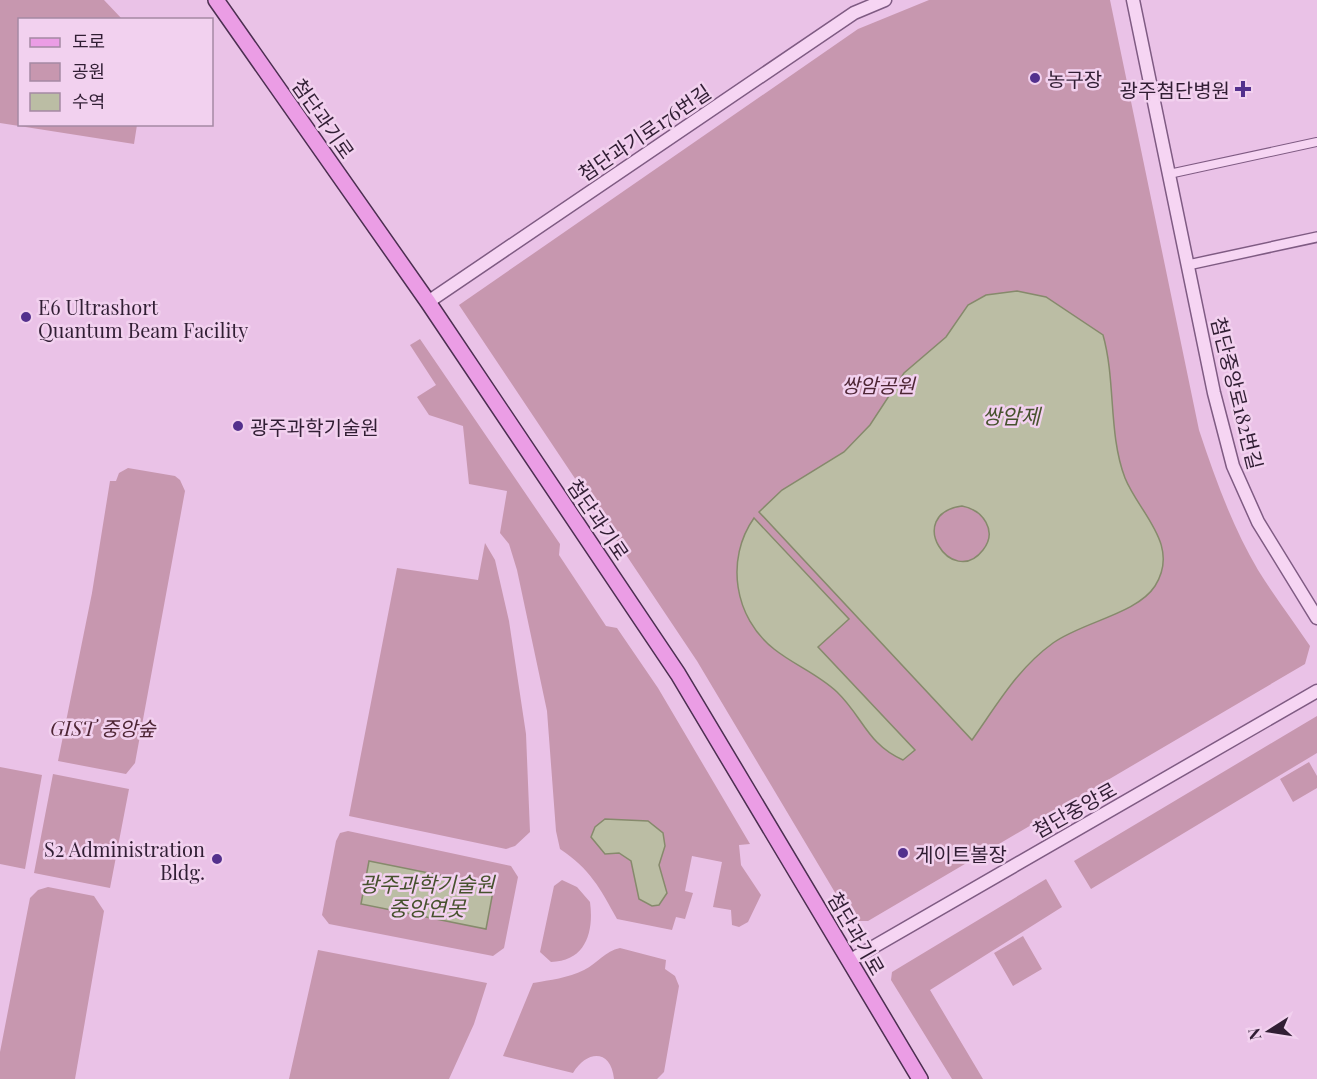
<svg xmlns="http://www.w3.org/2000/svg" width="1317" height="1079" font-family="'Playfair Display','Noto Sans KR',serif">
	<rect width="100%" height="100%" fill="#eac2e7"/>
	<!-- green -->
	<path fill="#c797af" d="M 0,0 L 104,0 L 122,19 L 20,20 L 20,124 L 137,125 L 134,144 L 0,123 Z
		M 929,0 L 1110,0 L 1199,430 C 1215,478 1232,526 1258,570 C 1274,596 1293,621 1310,646 L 1305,664 L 868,921 L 852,921 L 697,661 L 459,305 L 858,29 Z
		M 420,339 L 560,544 L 559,555 L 606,626 L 617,628 L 658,688 L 750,844 L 739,845 L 741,865 L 761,895 L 748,922 L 739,927 L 732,925 L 731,910 L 713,907 L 722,862 L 692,856 L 685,891 L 693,893 L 685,919 L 676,917 L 672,930 L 617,919 C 600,888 590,869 560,849 L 556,831 L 547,711 L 517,570 L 509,544 L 500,533 L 507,491 L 469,484 L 463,426 L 429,415 L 417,397 L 436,385 L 410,345 Z
		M 128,468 L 175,476 L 180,480 L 185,491 L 135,763 L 126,774 L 58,761 L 92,593 L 110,481 L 116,481 L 119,473 Z
		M 485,543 L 495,560 L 509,621 L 526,734 L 530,832 L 515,846 L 506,849 L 349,816 L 397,568 L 478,580 Z
		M 1317,716 L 1317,753 L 1091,889 L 1074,861 Z
		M 1309,762 L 1317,776 L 1317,788 L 1293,802 L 1280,779 Z
		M 0,767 L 42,775 L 25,869 L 0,864 Z
		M 53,774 L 129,789 L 110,888 L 34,873 Z
		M 348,831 L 511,866 L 518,877 L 504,948 L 493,956 L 329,924 L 322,915 L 336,841 L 340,833 Z
		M 1046,879 L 1062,907 L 930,990 L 983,1079 L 952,1079 L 891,980 L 892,972 Z
		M 562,880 L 577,887 L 590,902 C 594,932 586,961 551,962 L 540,952 L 554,886 Z
		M 48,887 L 94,896 L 104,911 L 75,1079 L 0,1079 L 0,1052 L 30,898 L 38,890 Z
		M 1023,936 L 1042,969 L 1013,986 L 994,953 Z
		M 620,948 L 666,960 L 665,969 L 675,976 L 679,986 L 664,1072 L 657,1079 L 614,1079 C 611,1049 587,1050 573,1073 L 503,1056 L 533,983 C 550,980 568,978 584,970 C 598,963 605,951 620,948 Z
		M 318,950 L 487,983 L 474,1024 L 449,1079 L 289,1079 Z"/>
	<!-- water -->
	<path fill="#bbbda4" stroke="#868a6c" stroke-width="1.5" fill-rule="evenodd" d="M 1017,291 L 1046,297 L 1103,335 C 1116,381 1108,433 1125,478 C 1139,513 1181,545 1155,586 C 1137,614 1082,622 1053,643 C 1017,669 997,705 972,740 L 759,512 L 782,490 L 844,452 L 870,425 L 904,373 L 946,337 L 968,305 L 986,295 ZM 962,506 C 983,510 998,531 983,550 C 952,590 903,514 962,506 Z
		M 754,518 L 849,619 L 818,647 L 915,750 L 903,760 C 867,744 863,717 837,692 C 818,674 794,665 774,649 C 734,618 725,559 754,518 Z
		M 605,819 L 648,821 L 663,833 L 665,846 L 659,865 L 667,893 L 659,905 L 652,906 L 639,899 L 631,861 L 619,853 L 605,854 L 591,837 L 595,827 Z
		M 369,861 L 494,886 L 486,929 L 361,904 Z"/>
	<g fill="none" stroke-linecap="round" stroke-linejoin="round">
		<!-- pedestrian casing -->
		<g stroke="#7f5b83" stroke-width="10">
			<path id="pedestrian" d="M 1169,174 L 1317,142"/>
		</g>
		<!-- minor casing -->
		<g stroke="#7f5b83" stroke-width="12">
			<path id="minor" d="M 1188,265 L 1317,237"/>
		</g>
		<!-- tertiary casing -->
		<g stroke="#7f5b83" stroke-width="15">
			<path id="tertiary" d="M 1133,0 L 1214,393 L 1233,466 L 1258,522 L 1317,618
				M 428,302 L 854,13 L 885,0
				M 849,961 L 1317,691"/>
		</g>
		<!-- primary casing -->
		<g stroke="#4c2f51" stroke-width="18">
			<path id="primary" d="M 216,0 L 428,302 L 678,674 L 920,1079"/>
		</g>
		<!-- pedestrian -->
		<use href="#pedestrian" stroke="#f6d5f3" stroke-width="8"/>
		<!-- minor -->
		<use href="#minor" stroke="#f6d5f3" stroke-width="9"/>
		<!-- tertiary -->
		<use href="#tertiary" stroke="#f6d5f3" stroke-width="12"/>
		<!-- primary -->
		<use href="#primary" stroke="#eb9de5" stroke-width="15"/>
	</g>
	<!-- markers -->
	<g fill="#53308d" stroke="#f2d1ef" stroke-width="2">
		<circle cx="1035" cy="78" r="6"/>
		<path d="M1240 80h6v6h6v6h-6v6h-6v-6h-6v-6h6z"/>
		<circle cx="26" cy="317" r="6"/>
		<circle cx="238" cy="426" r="6"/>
		<circle cx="903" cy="853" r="6"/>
		<circle cx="217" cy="859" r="6"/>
	</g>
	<g text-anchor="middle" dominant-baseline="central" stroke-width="5" stroke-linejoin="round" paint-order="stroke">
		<!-- poi labels -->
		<g font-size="20" fill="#311e34" stroke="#f2d1ef" text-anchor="start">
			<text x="1047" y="78">농구장</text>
			<text x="1230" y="89" text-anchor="end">광주첨단병원</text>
			<text x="38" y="306">E6 Ultrashort<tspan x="38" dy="23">Quantum Beam Facility</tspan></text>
			<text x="250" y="426">광주과학기술원</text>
			<text x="205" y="848" text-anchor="end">S2 Administration<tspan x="205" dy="23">Bldg.</tspan></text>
			<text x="915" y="853">게이트볼장</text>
		</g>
		<!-- street labels -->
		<g font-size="20" fill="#311e34" stroke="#f2d1ef">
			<text transform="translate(324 118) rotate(55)">첨단과기로</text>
			<text transform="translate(644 132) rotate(-34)">첨단과기로176번길</text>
			<text transform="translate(1238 393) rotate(76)">첨단중앙로182번길</text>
			<text transform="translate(599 519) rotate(56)">첨단과기로</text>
			<text transform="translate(1074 809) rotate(-29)">첨단중앙로</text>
			<text transform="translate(857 933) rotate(60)">첨단과기로</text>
		</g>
		<!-- park labels -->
		<g font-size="20" font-style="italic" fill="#4e2635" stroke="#f2d1ef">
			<text x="878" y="384">쌍암공원</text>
			<text x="103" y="727">GIST 중앙숲</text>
		</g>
		<!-- water labels -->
		<g font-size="21" font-style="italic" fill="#47522e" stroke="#f2d1ef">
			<text x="1011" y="415">쌍암제</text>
			<text x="427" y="883">광주과학기술원<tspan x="427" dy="24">중앙연못</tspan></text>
		</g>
	</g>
	<!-- legend -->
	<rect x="18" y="18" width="195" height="108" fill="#f2d1ef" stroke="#a589a4" stroke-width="1.5"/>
	<rect x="30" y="38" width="30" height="9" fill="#eb9de5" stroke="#a589a4" stroke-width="1.5"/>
	<text x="72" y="48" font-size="18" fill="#311e34">도로</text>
	<rect x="30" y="63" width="30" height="18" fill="#c797af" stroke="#a589a4" stroke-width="1.5"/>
	<text x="72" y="78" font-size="18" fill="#311e34">공원</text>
	<rect x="30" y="93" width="30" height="18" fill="#bbbda4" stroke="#a589a4" stroke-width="1.5"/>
	<text x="72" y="108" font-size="18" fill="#311e34">수역</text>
	<!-- north arrow -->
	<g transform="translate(1269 1031) rotate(258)" stroke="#f2d1ef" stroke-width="4.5" paint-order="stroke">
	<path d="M0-4.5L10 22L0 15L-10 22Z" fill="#311e34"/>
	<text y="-9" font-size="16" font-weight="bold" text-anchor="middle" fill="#311e34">N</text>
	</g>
</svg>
